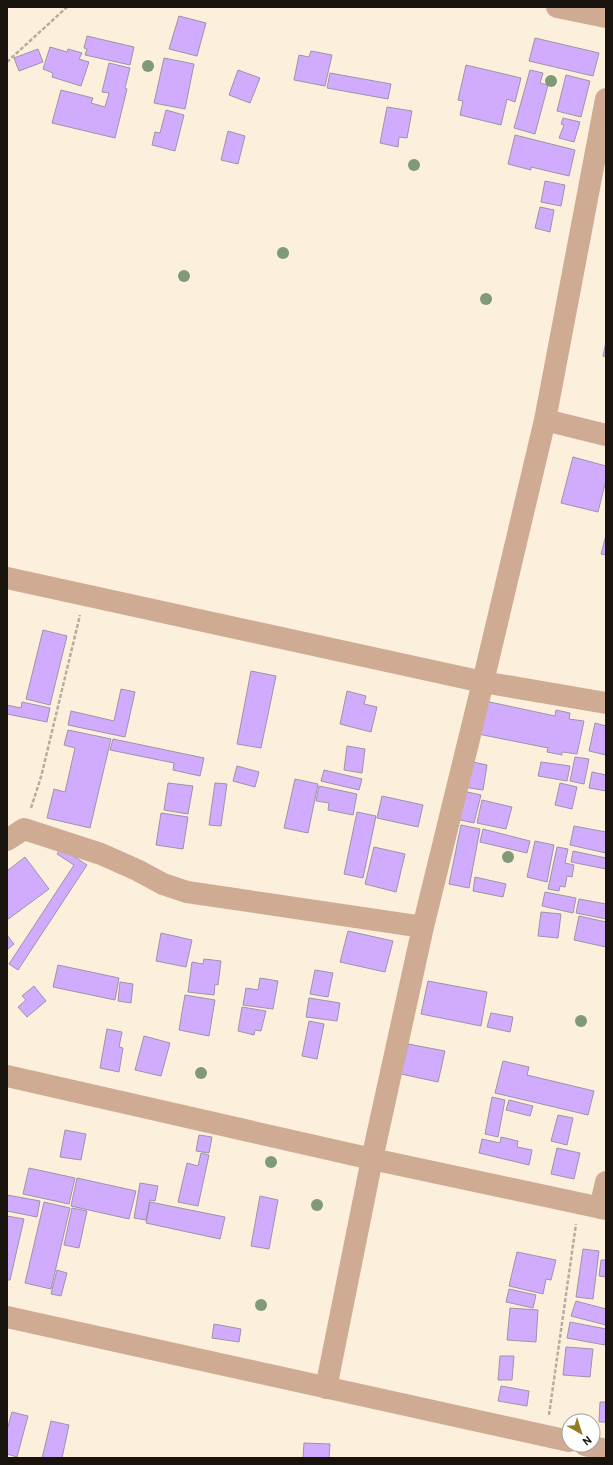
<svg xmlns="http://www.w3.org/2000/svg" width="613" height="1465" font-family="Overpass,sans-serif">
	<rect width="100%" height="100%" fill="#fcf0dd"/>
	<!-- building -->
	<path fill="#d1acfe" stroke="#9c94a7" d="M 179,16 L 206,23 L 197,56 L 169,49 Z
		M 87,36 L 134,47 L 130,65 L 85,55 L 87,49 L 84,48 Z
		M 535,38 L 599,53 L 593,76 L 529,61 Z
		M 50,47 L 67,52 L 68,49 L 82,53 L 79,59 L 89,62 L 81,86 L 52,77 L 53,73 L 43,69 Z
		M 38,49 L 43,62 L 19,71 L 14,58 Z
		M 311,51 L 332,55 L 325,86 L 294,80 L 299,55 L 309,57 Z
		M 164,58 L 194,64 L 185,109 L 154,103 Z
		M 109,63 L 130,68 L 125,88 L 127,89 L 115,138 L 52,123 L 61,90 L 93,98 L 91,103 L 105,107 L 109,93 L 102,92 Z
		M 466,65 L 521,78 L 515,102 L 507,99 L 501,125 L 460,115 L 463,101 L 458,100 Z
		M 238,70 L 260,78 L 250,103 L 229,95 Z
		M 530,70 L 543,73 L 540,83 L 548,85 L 535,134 L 514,128 Z
		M 330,73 L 391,84 L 388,99 L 327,88 Z
		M 566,75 L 590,81 L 581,117 L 557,111 Z
		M 387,107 L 412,111 L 407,138 L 399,137 L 398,147 L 380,143 Z
		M 166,110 L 184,115 L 175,151 L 152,145 L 155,132 L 160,133 Z
		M 563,118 L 580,122 L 574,142 L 559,138 L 564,125 L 561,124 Z
		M 228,131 L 245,136 L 238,164 L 221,160 Z
		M 515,135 L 575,150 L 569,176 L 531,167 L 531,170 L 508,164 Z
		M 545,181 L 565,185 L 561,206 L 541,202 Z
		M 540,207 L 554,210 L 550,232 L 535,228 Z
		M 606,342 L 606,357 L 603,356 Z
		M 573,457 L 606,466 L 606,480 L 598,512 L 561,503 Z
		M 606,535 L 606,555 L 601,554 Z
		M 43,630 L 67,636 L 50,705 L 26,699 Z
		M 251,671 L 276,676 L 261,748 L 237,744 Z
		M 121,689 L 135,692 L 125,737 L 68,725 L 71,711 L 114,721 Z
		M 347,691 L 366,696 L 364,704 L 377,707 L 371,732 L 340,724 Z
		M 485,701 L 555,716 L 556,710 L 570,713 L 569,719 L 584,721 L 577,754 L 562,752 L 562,755 L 547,752 L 548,748 L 478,734 Z
		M 22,702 L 50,708 L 47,722 L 7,714 L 7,705 L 21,708 Z
		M 595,723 L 606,726 L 606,755 L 589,751 Z
		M 68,730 L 111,739 L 90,828 L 47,818 L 54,789 L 65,792 L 75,748 L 64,745 Z
		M 113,739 L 204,758 L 200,776 L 173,770 L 174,763 L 110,750 Z
		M 347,746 L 365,749 L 362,773 L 344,770 Z
		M 575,757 L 589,759 L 584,784 L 570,781 Z
		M 468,761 L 487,765 L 483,790 L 463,787 Z
		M 541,762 L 570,766 L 567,781 L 538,776 Z
		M 237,766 L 259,772 L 255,787 L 233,781 Z
		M 324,770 L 362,779 L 359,790 L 321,781 Z
		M 592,772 L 606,775 L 606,791 L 589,788 Z
		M 295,779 L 318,784 L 308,833 L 284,828 Z
		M 168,783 L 193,786 L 188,814 L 164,810 Z
		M 215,783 L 227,784 L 221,826 L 209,825 Z
		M 560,783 L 577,787 L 572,809 L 555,805 Z
		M 319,786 L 357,794 L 353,815 L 328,810 L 329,803 L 316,801 Z
		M 463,791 L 481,795 L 474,823 L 456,819 Z
		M 382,796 L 423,805 L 418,827 L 377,818 Z
		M 482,800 L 512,807 L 506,829 L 477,823 Z
		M 357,812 L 376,816 L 363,878 L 344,874 Z
		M 161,813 L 188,817 L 183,849 L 156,845 Z
		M 461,825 L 480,829 L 469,888 L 449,884 Z
		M 574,826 L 606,832 L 606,853 L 570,845 Z
		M 483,829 L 530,841 L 527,853 L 480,842 Z
		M 535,841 L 554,845 L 547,882 L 527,877 Z
		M 374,847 L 405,854 L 396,892 L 365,884 Z
		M 557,847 L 568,849 L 565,863 L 574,865 L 572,877 L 567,876 L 565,887 L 560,886 L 559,891 L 548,889 Z
		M 61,848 L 87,865 L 18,970 L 9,964 L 74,865 L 57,854 Z
		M 573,851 L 606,858 L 606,869 L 571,862 Z
		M 25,857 L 49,889 L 7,920 L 7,871 Z
		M 475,877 L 506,884 L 503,897 L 473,891 Z
		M 545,892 L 576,898 L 573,913 L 542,906 Z
		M 579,899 L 606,904 L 606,919 L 576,913 Z
		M 541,912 L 561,914 L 558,938 L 538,936 Z
		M 579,916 L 606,922 L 606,947 L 574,940 Z
		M 348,931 L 393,941 L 385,972 L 340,962 Z
		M 161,933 L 192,940 L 186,967 L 156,961 Z
		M 7,935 L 14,944 L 7,950 Z
		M 204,959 L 221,961 L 218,985 L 215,984 L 214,995 L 188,992 L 192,962 L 203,964 Z
		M 58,965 L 119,978 L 115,1000 L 53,987 Z
		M 315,970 L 333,973 L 328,997 L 310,994 Z
		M 260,978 L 278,981 L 273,1009 L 243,1005 L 246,988 L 258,990 Z
		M 428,981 L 487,992 L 481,1026 L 421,1014 Z
		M 120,982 L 133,984 L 131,1003 L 118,1001 Z
		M 34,986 L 46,1001 L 27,1017 L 18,1007 L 26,1000 L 22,996 Z
		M 185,995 L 215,1000 L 209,1036 L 179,1030 Z
		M 309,998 L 340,1003 L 337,1021 L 306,1017 Z
		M 242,1007 L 266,1011 L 261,1031 L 255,1030 L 254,1035 L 238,1031 Z
		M 491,1013 L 513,1017 L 510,1032 L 487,1027 Z
		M 309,1021 L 324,1024 L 317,1059 L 302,1056 Z
		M 107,1029 L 122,1032 L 119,1047 L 123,1048 L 119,1072 L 100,1068 Z
		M 144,1036 L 170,1043 L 161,1076 L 135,1070 Z
		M 408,1044 L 445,1051 L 438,1082 L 401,1074 Z
		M 503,1061 L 529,1067 L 527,1075 L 594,1091 L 588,1115 L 495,1093 Z
		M 492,1097 L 505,1100 L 498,1137 L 485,1134 Z
		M 509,1100 L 533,1106 L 530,1116 L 506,1110 Z
		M 558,1115 L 573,1118 L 567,1145 L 551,1141 Z
		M 65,1130 L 86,1134 L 81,1160 L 60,1157 Z
		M 199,1135 L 212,1137 L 209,1153 L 196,1151 Z
		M 501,1137 L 518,1141 L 517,1147 L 532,1150 L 529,1165 L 479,1153 L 482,1139 L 500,1143 Z
		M 557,1148 L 580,1153 L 574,1179 L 551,1174 Z
		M 201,1153 L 209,1155 L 198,1206 L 178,1202 L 187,1163 L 198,1166 Z
		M 29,1168 L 75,1178 L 69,1204 L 23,1194 Z
		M 77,1178 L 136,1191 L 129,1219 L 71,1206 Z
		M 140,1183 L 158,1186 L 155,1201 L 150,1200 L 146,1220 L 134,1218 Z
		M 7,1195 L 40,1201 L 37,1217 L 7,1211 Z
		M 260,1196 L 278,1200 L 269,1249 L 251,1246 Z
		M 44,1202 L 70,1208 L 51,1289 L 25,1283 Z
		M 150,1202 L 225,1217 L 220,1239 L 146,1223 Z
		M 72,1208 L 87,1211 L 79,1248 L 64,1245 Z
		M 7,1216 L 24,1219 L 10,1280 L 7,1280 Z
		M 583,1249 L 599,1251 L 593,1299 L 576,1297 Z
		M 517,1252 L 556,1260 L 551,1280 L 546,1279 L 543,1294 L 509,1286 Z
		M 601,1260 L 606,1260 L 606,1277 L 599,1276 Z
		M 57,1270 L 67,1273 L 61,1296 L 51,1294 Z
		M 509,1289 L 536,1295 L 533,1308 L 506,1302 Z
		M 576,1301 L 606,1309 L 606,1325 L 571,1316 Z
		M 510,1308 L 538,1310 L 536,1342 L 507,1340 Z
		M 570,1322 L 606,1329 L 605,1345 L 567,1338 Z
		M 214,1324 L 241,1329 L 239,1342 L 212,1338 Z
		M 566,1347 L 593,1349 L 590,1377 L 563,1375 Z
		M 500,1356 L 514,1356 L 512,1380 L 498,1380 Z
		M 501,1386 L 529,1391 L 527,1406 L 498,1401 Z
		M 600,1402 L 606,1402 L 606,1422 L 599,1422 Z
		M 12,1412 L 28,1416 L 17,1457 L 7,1454 L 7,1430 Z
		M 51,1421 L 69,1425 L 62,1458 L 42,1458 Z
		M 304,1443 L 330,1444 L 329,1458 L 303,1458 Z"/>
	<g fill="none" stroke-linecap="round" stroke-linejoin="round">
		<!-- path -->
		<path stroke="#b6ad9d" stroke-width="2.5" stroke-dasharray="4 2" stroke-linecap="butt" d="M 7,62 L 67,7
			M 31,808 L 41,777 L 80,615
			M 549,1415 L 576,1224"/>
		<!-- minor -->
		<path stroke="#cfab93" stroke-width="22" d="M 557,7 L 606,17
			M 545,420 L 606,435
			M 7,578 L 483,682 L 606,703
			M 7,840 L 24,829 L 101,854 L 137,870 L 163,884 L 187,892 L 423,927
			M 7,1076 L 372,1159 L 606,1209
			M 600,1208 L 606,1182
			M 7,1317 L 569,1441
			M 326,1388 L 372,1159 L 423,927 L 483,682 L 545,420 L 606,99
			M 585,1445 L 606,1450"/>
	</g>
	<!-- trees -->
	<g fill="#809979">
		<circle cx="148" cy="66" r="6"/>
		<circle cx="551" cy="81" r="6"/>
		<circle cx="414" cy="165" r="6"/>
		<circle cx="283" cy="253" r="6"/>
		<circle cx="184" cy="276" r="6"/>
		<circle cx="486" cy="299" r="6"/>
		<circle cx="508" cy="857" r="6"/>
		<circle cx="581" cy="1021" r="6"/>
		<circle cx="201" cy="1073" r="6"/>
		<circle cx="271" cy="1162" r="6"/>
		<circle cx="317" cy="1205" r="6"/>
		<circle cx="261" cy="1305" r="6"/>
	</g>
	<!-- border -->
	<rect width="613" height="1465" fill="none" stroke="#18140d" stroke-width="16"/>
	<!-- north arrow -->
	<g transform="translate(581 1433) rotate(141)"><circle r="19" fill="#ffffff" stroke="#a3a19e"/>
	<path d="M0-3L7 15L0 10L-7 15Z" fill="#917c23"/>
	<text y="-6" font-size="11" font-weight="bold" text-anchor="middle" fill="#18140d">N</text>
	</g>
</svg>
